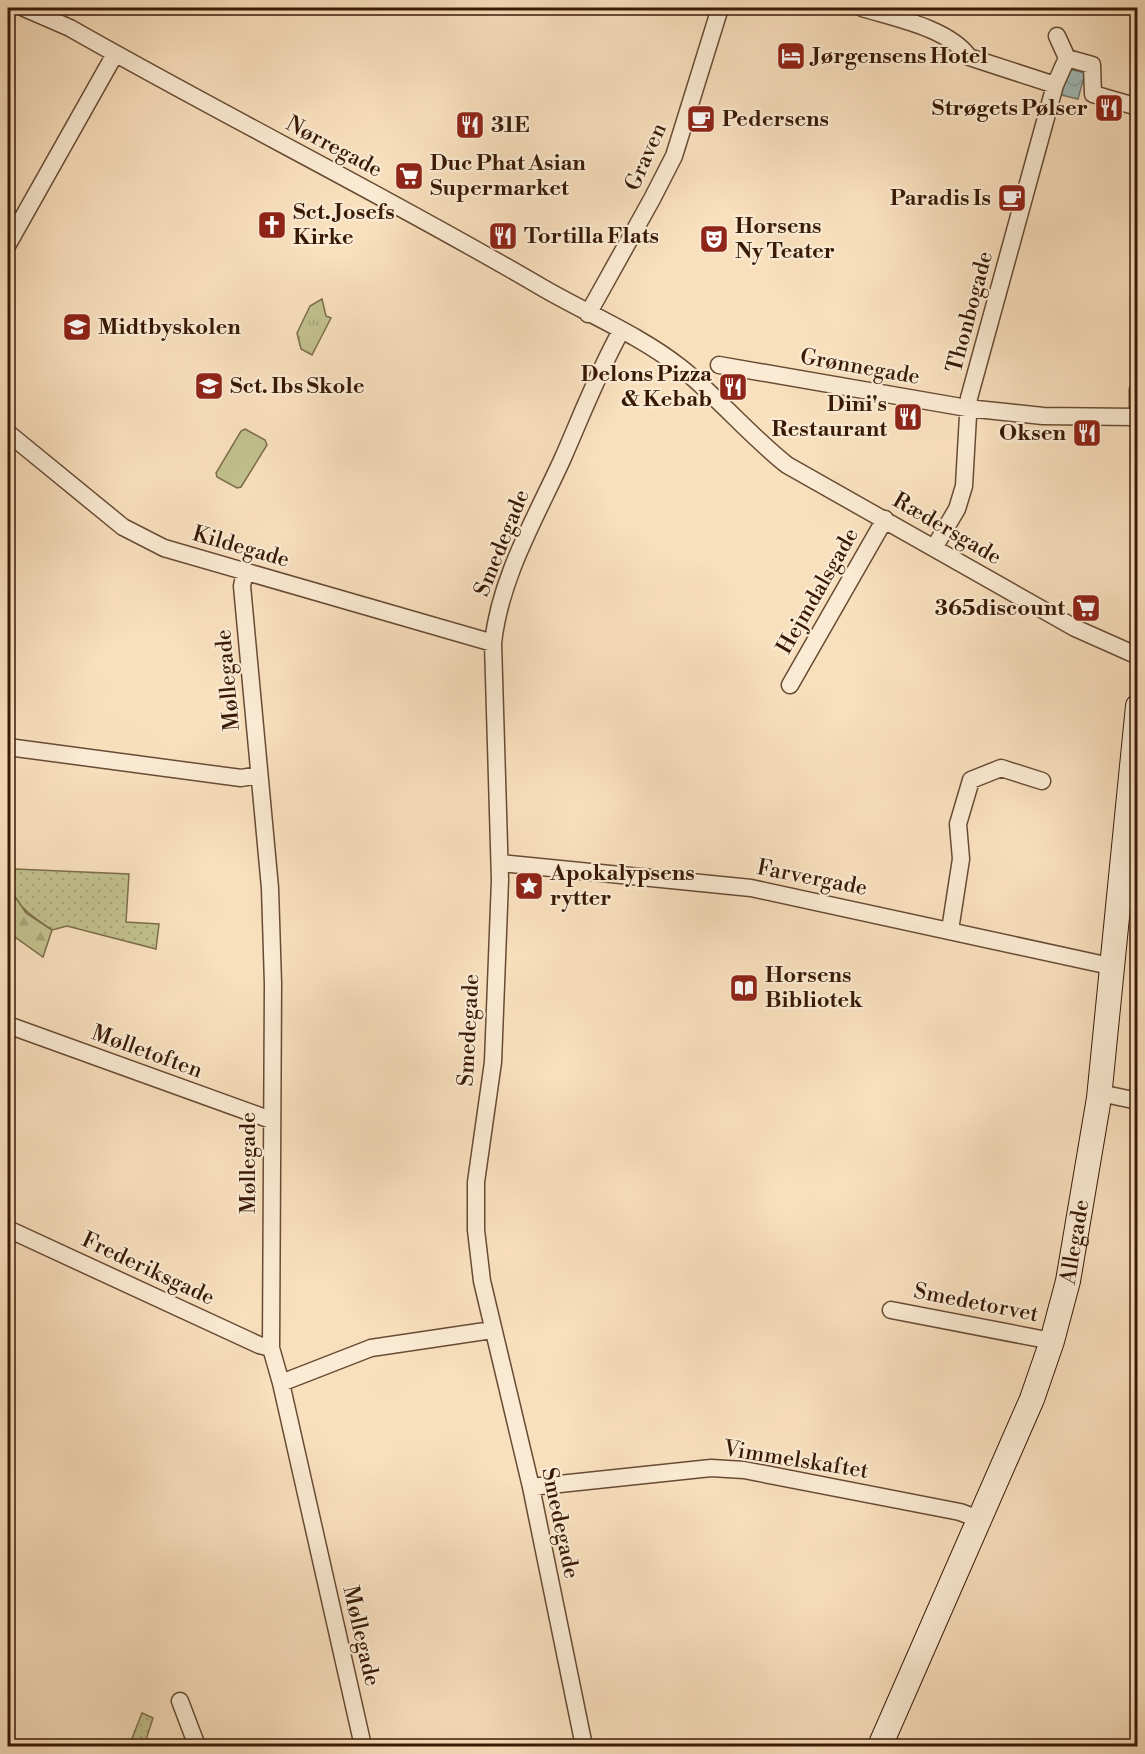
<svg xmlns="http://www.w3.org/2000/svg" width="1145" height="1754" font-family="'Libre Bodoni',serif">
	<defs>
		<pattern id="grass-dots" width="8" height="8" patternUnits="userSpaceOnUse" patternTransform="scale(1.5)"><rect width="8" height="8" fill="#c2c18e"/><path d="M2 2h.1M6 6h.1" fill="none" stroke="#a7a579" stroke-width="1.8" stroke-linecap="round"/></pattern>
		<pattern id="forest-firs" width="22" height="20" patternUnits="userSpaceOnUse" patternTransform="scale(1.5)"><rect width="22" height="20" fill="#c2c18e"/><path d="M5 1l3.5 6h-7zM16 11l3.5 6h-7z" fill="#a7a579"/></pattern>
		<pattern id="park-tufts" width="24" height="20" patternUnits="userSpaceOnUse" patternTransform="scale(1.5)"><rect width="24" height="20" fill="#c2c18e"/><path d="M3 7l-1-3M5 7V3M7 7l1-3M15 17l-1-3M17 17v-4M19 17l1-3" fill="none" stroke="#a7a579"/></pattern>
		<pattern id="water-waves" width="16" height="10" patternUnits="userSpaceOnUse" patternTransform="scale(1.5)"><rect width="16" height="10" fill="#a1bbb9"/><path d="M0 5q4-4 8 0t8 0" fill="none" stroke="#8ba09e"/></pattern>
	</defs>
	<rect width="100%" height="100%" fill="#f9e0bd"/>
	<filter id="stains"><feTurbulence type="fractalNoise" baseFrequency=".00333" numOctaves="4"/><feColorMatrix values="0 0 0 0 .2 0 0 0 0 .09 0 0 0 0 .02 0 0 0 .5 -.17"/></filter>
	<radialGradient id="worn" r=".72"><stop offset=".6" stop-color="#630" stop-opacity="0"/><stop offset="1" stop-color="#630" stop-opacity=".3"/></radialGradient>
	<!-- grass -->
	<path fill="url(#grass-dots)" stroke="#7d6d4a" stroke-width="1.5" d="M 15,869 L 129,874 L 126,922 L 159,924 L 156,949 L 67,926 L 52,930 C 31,916 8,901 8,874 L 15,874 Z
		M 142,1713 L 153,1718 L 144,1746 L 129,1746 Z"/>
	<!-- forest -->
	<path fill="url(#forest-firs)" stroke="#7d6d4a" stroke-width="1.5" d="M 8,886 L 26,913 L 52,930 L 43,957 L 8,932 Z"/>
	<!-- park -->
	<path fill="url(#park-tufts)" stroke="#7d6d4a" stroke-width="1.5" d="M 322,299 L 326,316 L 331,318 L 312,355 L 301,349 L 297,333 L 310,306 Z"/>
	<!-- pitch -->
	<path fill="#c2c18e" stroke="#7d6d4a" stroke-width="1.5" d="M 245,429 L 265,440 L 267,445 L 241,487 L 237,488 L 217,477 L 216,473 L 241,431 Z"/>
	<!-- water -->
	<path fill="url(#water-waves)" stroke="#777a71" stroke-width="1.5" d="M 1069,69 L 1085,73 L 1078,99 L 1061,95 Z"/>
	<g fill="none" stroke-linecap="round" stroke-linejoin="round">
		<!-- street casing -->
		<g stroke="#684b34" stroke-width="19">
			<path id="street" d="M 24,8 L 70,28 C 226,117 388,197 543,288 C 588,314 639,335 680,367 C 718,397 749,435 787,465 L 1075,628 L 1138,656
				M 862,8 C 895,18 948,28 969,57 L 1055,85 L 1067,58 L 1092,65 L 1093,94 L 1138,107
				M 1057,36 L 1067,58
				M 8,244 L 115,54
				M 588,314 L 652,199 L 674,156 L 720,8
				M 719,365 L 967,408 L 1043,416 L 1137,417
				M 1138,389 L 1138,423
				M 8,433 L 123,527 L 164,548 L 493,643
				M 934,548 L 957,509 L 964,486 L 969,398 L 1055,85
				M 245,571 L 242,586 L 270,888 L 273,984 L 271,1348 L 281,1383 L 363,1746
				M 790,685 L 885,519
				M 8,747 L 241,778 L 259,775
				M 501,863 L 751,888 L 1110,966
				M 950,930 L 961,859 L 958,824 L 971,780 L 1001,768 L 1042,781
				M 8,1025 L 271,1120
				M 1100,1093 L 1138,1101
				M 8,1229 L 259,1345 L 271,1348
				M 891,1310 L 1052,1341
				M 281,1383 L 371,1348 L 492,1330
				M 531,1487 L 711,1468 L 744,1470 L 960,1512 L 981,1520
				M 180,1701 L 197,1746
				M 584,1746 L 531,1487 L 482,1281 L 476,1230 L 476,1182 L 493,1062 L 500,880 L 493,643 C 500,578 535,519 562,460 C 581,417 598,372 621,331"/>
		</g>
		<!-- secondary casing -->
		<g stroke="#381906" stroke-width="26">
			<g id="secondary">
				<path id="s1" d="M 880,1746 L 1032,1399 L 1052,1341 L 1068,1281 L 1099,1098 L 1138,706"/>
			</g>
		</g>
		<!-- street -->
		<use href="#street" stroke="#fbebd4" stroke-width="16"/>
		<!-- secondary -->
		<use href="#secondary" stroke="#fbebd4" stroke-width="24"/>
	</g>
	<!-- icons -->
	<defs>
		<g id="hotel-square" transform="scale(1.5)"><rect x="-9" y="-9" width="18" height="18" rx="4" fill="#8f2418" stroke="#fbebd4"/><path d="M-6-4.5h1.5V1H6V5H4.5V3h-9V5H-6ZM-4 0a1.8 1.8 0 1 1 3.6 0ZM.5 0V-2.5h3Q6-2.5 6 0Z" fill="#fff"/></g>
		<g id="restaurant-square" transform="scale(1.5)"><rect x="-9" y="-9" width="18" height="18" rx="4" fill="#8f2418" stroke="#fbebd4"/><path d="M-5-6h1v4h1v-4h1v4h1v-4h1v5L-1.5 .5V6h-2V.5L-5-1ZM5-6V6H3V1.5H1.5Q1.5-4 5-6Z" fill="#fff"/></g>
		<g id="cafe-square" transform="scale(1.5)"><rect x="-9" y="-9" width="18" height="18" rx="4" fill="#8f2418" stroke="#fbebd4"/><path d="M-5.5-4.5H6V0H3Q3 3.5 0 3.5H-2.5Q-5.5 3.5-5.5 0ZM3-3.2v2h1.7v-2ZM-6 4.5H4V6H-6Z" fill="#fff"/></g>
		<g id="supermarket-square" transform="scale(1.5)"><rect x="-9" y="-9" width="18" height="18" rx="4" fill="#8f2418" stroke="#fbebd4"/><path d="M-6-5.5h2.5l.6 2H6L4.5 2H-2.5L-4.4-4H-6ZM-1.5 3.2a1.3 1.3 0 1 0 .1 0ZM3 3.2a1.3 1.3 0 1 0 .1 0Z" fill="#fff"/></g>
		<g id="church-square" transform="scale(1.5)"><rect x="-9" y="-9" width="18" height="18" rx="4" fill="#8f2418" stroke="#fbebd4"/><path d="M-1.2-6h2.4v3.5h3.3v2.4h-3.3V6h-2.4V-.1h-3.3v-2.4h3.3Z" fill="#fff"/></g>
		<g id="theatre-square" transform="scale(1.5)"><rect x="-9" y="-9" width="18" height="18" rx="4" fill="#8f2418" stroke="#fbebd4"/><path d="M-5-5.5Q0-4 5-5.5V0Q5 5 0 6Q-5 5-5 0ZM-3.3-2.5H-1v1.5H-3.3ZM1-2.5H3.3v1.5H1ZM-2.8 1Q0 5.5 2.8 1Z" fill="#fff"/></g>
		<g id="school-square" transform="scale(1.5)"><rect x="-9" y="-9" width="18" height="18" rx="4" fill="#8f2418" stroke="#fbebd4"/><path d="M0-5L7-2L0 1L-7-2ZM-4 1L0 2.5L4 1V4Q0 6-4 4Z" fill="#fff"/></g>
		<g id="sight-square" transform="scale(1.5)"><rect x="-9" y="-9" width="18" height="18" rx="4" fill="#8f2418" stroke="#fbebd4"/><path d="M0-6L1.8-2.2L6-1.7L2.9 1.2L3.7 5.4L0 3.3L-3.7 5.4L-2.9 1.2L-6-1.7L-1.8-2.2Z" fill="#fff"/></g>
		<g id="library-square" transform="scale(1.5)"><rect x="-9" y="-9" width="18" height="18" rx="4" fill="#8f2418" stroke="#fbebd4"/><path d="M-6-4Q-3-5.5-.7-3.5V5Q-3 3-6 4ZM6-4Q3-5.5 .7-3.5V5Q3 3 6 4Z" fill="#fff"/></g>
	</defs>
	<g fill-rule="evenodd">
		<use href="#hotel-square" x="791" y="56"/>
		<use href="#restaurant-square" x="1109" y="108"/>
		<use href="#cafe-square" x="701" y="119"/>
		<use href="#restaurant-square" x="470" y="125"/>
		<use href="#supermarket-square" x="409" y="176"/>
		<use href="#cafe-square" x="1012" y="198"/>
		<use href="#church-square" x="272" y="225"/>
		<use href="#restaurant-square" x="503" y="236"/>
		<use href="#theatre-square" x="714" y="239"/>
		<use href="#school-square" x="77" y="327"/>
		<use href="#school-square" x="209" y="386"/>
		<use href="#restaurant-square" x="733" y="387"/>
		<use href="#restaurant-square" x="908" y="417"/>
		<use href="#restaurant-square" x="1087" y="433"/>
		<use href="#supermarket-square" x="1086" y="608"/>
		<use href="#sight-square" x="529" y="886"/>
		<use href="#library-square" x="744" y="988"/>
	</g>
	<g text-anchor="middle" dominant-baseline="central" stroke-width="4.5" stroke-linejoin="round" paint-order="stroke">
		<!-- poi labels -->
		<g font-size="22" font-weight="bold" fill="#381906" stroke="#fbebd4" text-anchor="start">
			<text x="812" y="56">Jørgensens Hotel</text>
			<text x="1088" y="108" text-anchor="end">Strøgets Pølser</text>
			<text x="722" y="119">Pedersens</text>
			<text x="491" y="125">31E</text>
			<text x="430" y="163">Duc Phat Asian<tspan x="430" dy="25">Supermarket</tspan></text>
			<text x="991" y="198" text-anchor="end">Paradis Is</text>
			<text x="293" y="212">Sct. Josefs<tspan x="293" dy="25">Kirke</tspan></text>
			<text x="735" y="226">Horsens<tspan x="735" dy="25">Ny Teater</tspan></text>
			<text x="524" y="236">Tortilla Flats</text>
			<text x="98" y="327">Midtbyskolen</text>
			<text x="712" y="374" text-anchor="end">Delons Pizza<tspan x="712" dy="25">&amp; Kebab</tspan></text>
			<text x="230" y="386">Sct. Ibs Skole</text>
			<text x="887" y="404" text-anchor="end">Dini's<tspan x="887" dy="25">Restaurant</tspan></text>
			<text x="1066" y="433" text-anchor="end">Oksen</text>
			<text x="1065" y="608" text-anchor="end">365discount</text>
			<text x="550" y="873">Apokalypsens<tspan x="550" dy="25">rytter</tspan></text>
			<text x="765" y="975">Horsens<tspan x="765" dy="25">Bibliotek</tspan></text>
		</g>
		<!-- street labels -->
		<g font-size="22" fill="#381906" stroke="#fbebd4">
			<text transform="translate(334 147) rotate(28)">Nørregade</text>
			<text transform="translate(646 157) rotate(-66)">Graven</text>
			<text transform="translate(970 312) rotate(-75)">Thonbogade</text>
			<text transform="translate(860 367) rotate(10)">Grønnegade</text>
			<text transform="translate(947 529) rotate(30)">Rædersgade</text>
			<text transform="translate(502 543) rotate(-68)">Smedegade</text>
			<text transform="translate(241 547) rotate(16)">Kildegade</text>
			<text transform="translate(818 591) rotate(-60)">Hejmdalsgade</text>
			<text transform="translate(228 680) rotate(-95)">Møllegade</text>
			<text transform="translate(812 878) rotate(11)">Farvergade</text>
			<text transform="translate(469 1030) rotate(-87)">Smedegade</text>
			<text transform="translate(147 1052) rotate(20)">Mølletoften</text>
			<text transform="translate(248 1163) rotate(-90)">Møllegade</text>
			<text stroke="none"><textPath href="#s1" startOffset="542">Allegade</textPath></text>
			<text transform="translate(148 1269) rotate(25)">Frederiksgade</text>
			<text transform="translate(976 1303) rotate(11)">Smedetorvet</text>
			<text transform="translate(796 1460) rotate(9)">Vimmelskaftet</text>
			<text transform="translate(560 1523) rotate(78)">Smedegade</text>
			<text transform="translate(361 1636) rotate(77)">Møllegade</text>
		</g>
	</g>
	<!-- margin -->
	<rect width="1145" height="1754" fill="none" stroke="#f9e0bd" stroke-width="30"/>
	<rect x="9" y="9" width="1127" height="1736" fill="none" stroke="#381906" stroke-width="3"/>
	<rect x="15" y="15" width="1115" height="1724" fill="none" stroke="#381906" stroke-width="1.5"/>
	<rect width="100%" height="100%" filter="url(#stains)"/>
	<rect width="100%" height="100%" fill="url(#worn)"/>
</svg>
